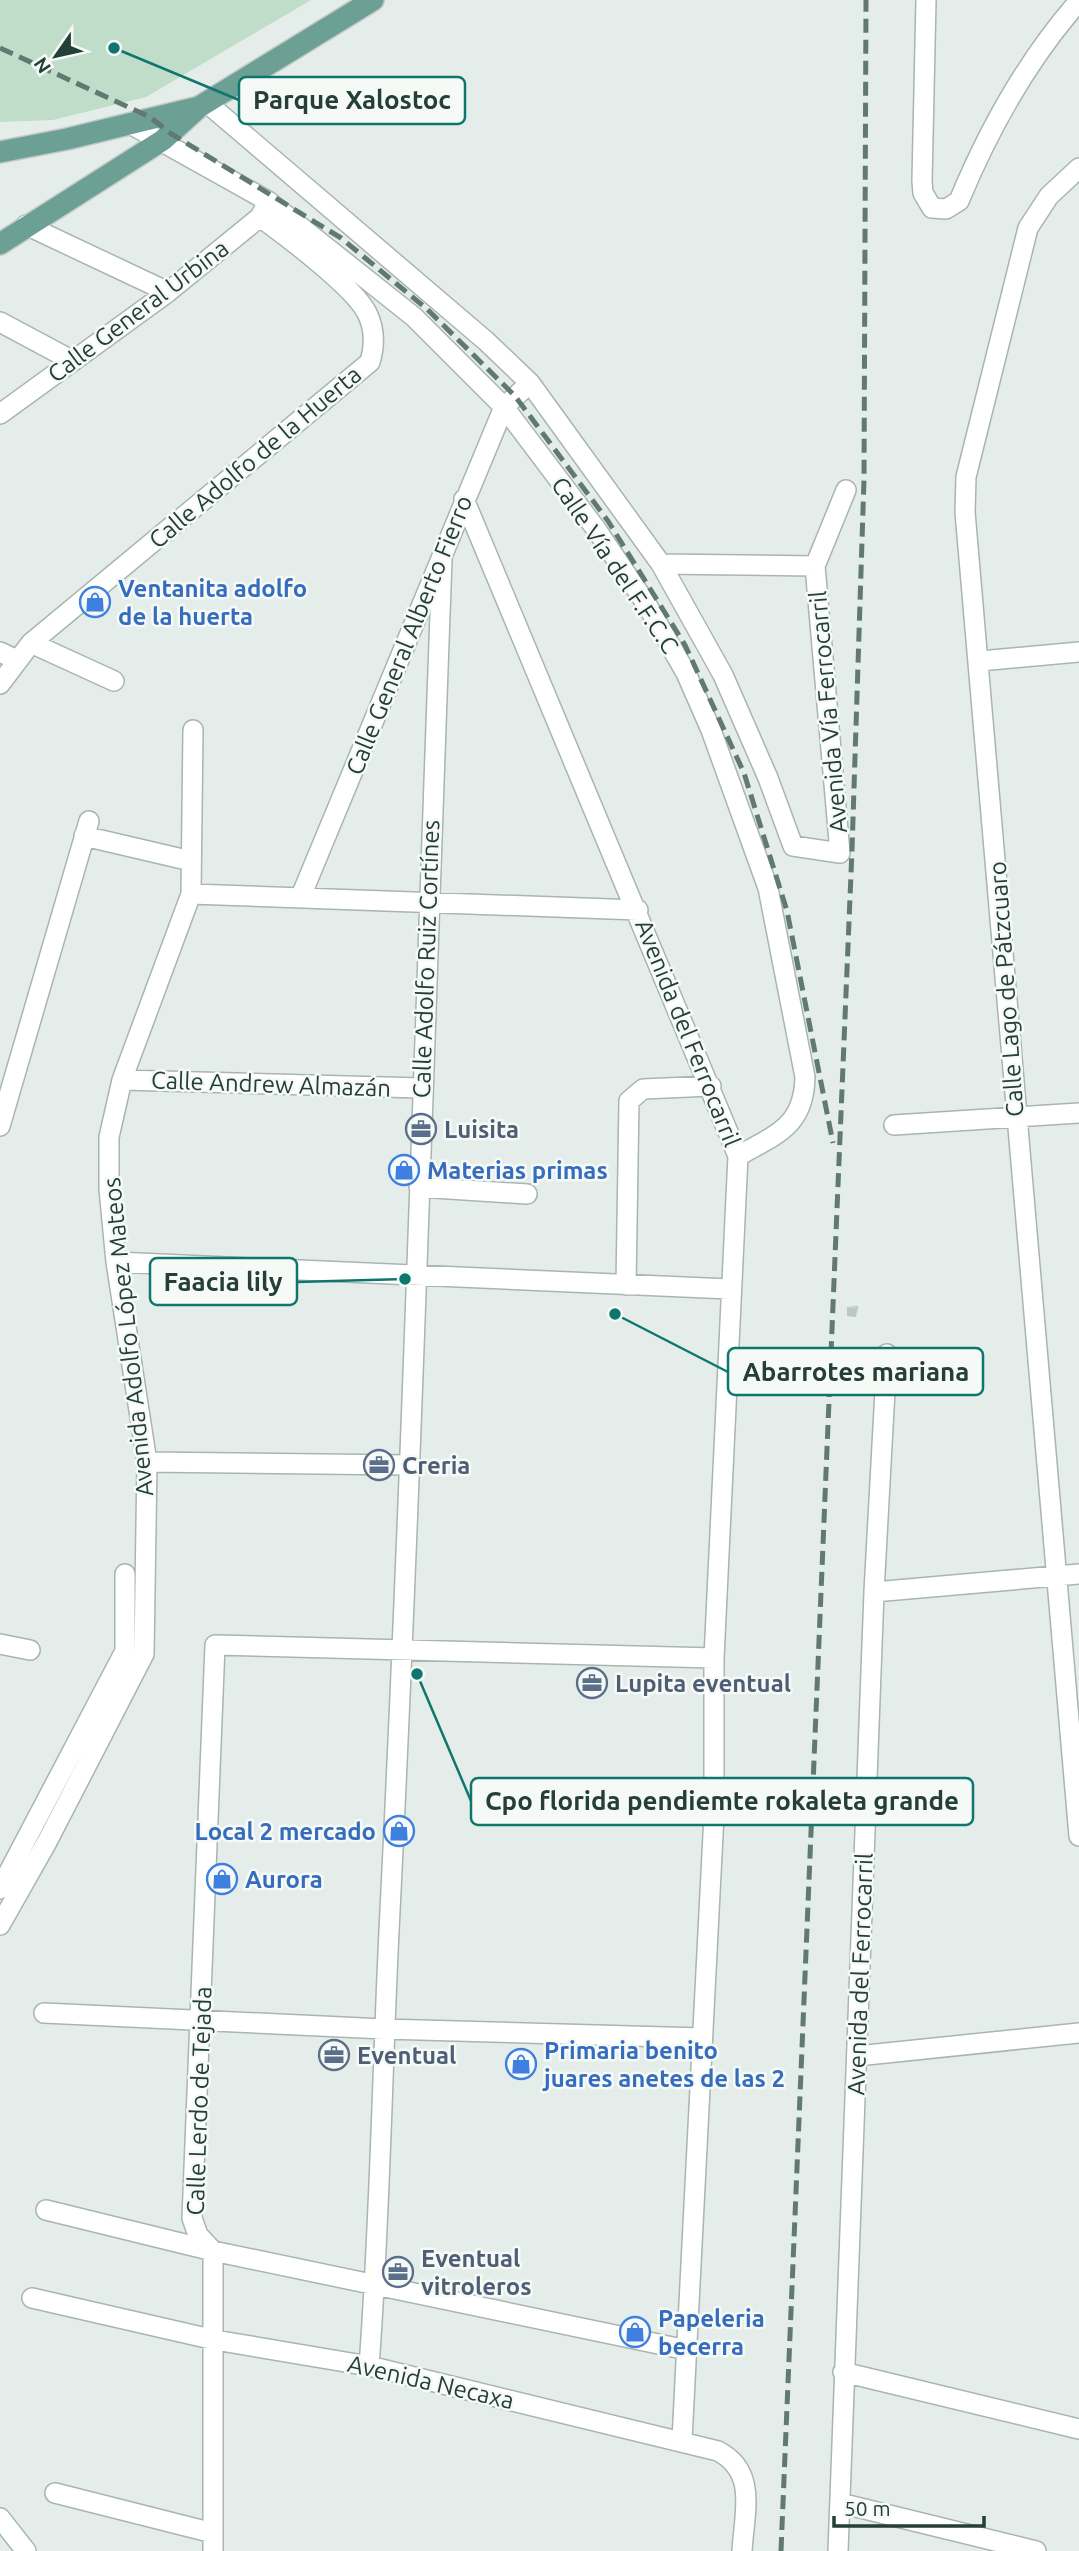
<svg xmlns="http://www.w3.org/2000/svg" width="1079" height="2551" font-family="Ubuntu,sans-serif">
	<defs>
		<filter id="shadow"><feDropShadow dx="6" dy="-6" stdDeviation="3.5" flood-color="#0004"/></filter>
	</defs>
	<rect width="100%" height="100%" fill="#e5edea"/>
	<!-- green -->
	<path fill="#bfddc8" d="M 0,0 L 311,0 L 146,97 L 53,120 L 0,122 Z"/>
	<!-- building -->
	<path fill="#bac8c3" filter="url(#shadow)" d="M 847,1307 L 857,1308 L 856,1317 L 847,1316 Z"/>
	<g fill="none" stroke-linecap="round" stroke-linejoin="round">
		<!-- minor casing -->
		<g stroke="#a8b5b1" stroke-width="22">
			<path id="minor" d="M 926,0 L 922,181 L 923,193 L 932,208 L 946,209 L 959,201 C 988,131 1028,59 1079,1
				M 207,103 L 486,341 L 530,383 L 661,564 L 723,675 L 768,778 L 793,846 L 840,853 L 815,566 L 846,490
				M 130,124 L 268,201 L 414,317 L 504,407 L 596,529 L 647,605 L 686,673 L 711,730 L 768,888 L 805,1077 C 804,1126 777,1134 738,1156
				M 1079,168 L 1049,196 L 1028,228 L 966,477 L 965,512 L 1079,1836
				M 26,225 L 168,292
				M 0,322 L 73,361
				M 0,414 L 168,292 L 260,217 L 266,205
				M 464,499 L 738,1156 L 714,1658 L 714,1815 L 682,2440
				M 661,564 L 815,566
				M 31,643 L 114,681
				M 0,652 L 17,660
				M 980,661 L 1079,652
				M 0,684 L 31,643 L 370,362 C 375,345 375,329 367,313 C 354,287 286,236 260,217
				M 84,836 L 191,861
				M 191,894 L 638,910
				M 301,896 L 504,407 L 530,383
				M 122,1080 L 421,1088
				M 894,1125 L 1079,1113
				M 0,1126 L 89,821
				M 419,1187 L 527,1194
				M 116,1262 L 729,1289
				M 626,1285 L 629,1101 L 643,1089 L 711,1086
				M 147,1462 L 407,1465
				M 874,1592 L 1079,1574
				M 0,1644 L 30,1650
				M 0,1889 L 125,1651 L 125,1574
				M 0,1925 L 47,1842 L 144,1654 L 147,1462 L 116,1262 L 109,1189 L 109,1137 L 122,1080 L 191,894 L 193,730
				M 44,2013 L 384,2029 L 701,2038
				M 857,2056 L 1079,2033
				M 46,2210 L 213,2251 L 687,2350
				M 32,2298 L 215,2340 L 369,2366 L 718,2451 C 758,2472 744,2513 742,2551
				M 369,2366 C 380,2221 382,2076 389,1931 C 412,1474 425,1017 442,560
				M 843,2372 L 1079,2429
				M 55,2493 L 213,2533
				M 840,2503 L 1036,2551
				M 0,2518 L 26,2551
				M 213,2551 L 213,2251 L 198,2235 L 192,2218 L 215,1645 L 714,1658
				M 838,2551 L 874,1592 L 887,1354"/>
		</g>
		<!-- major casing -->
		<g stroke="#c2c9c7" stroke-width="24">
			<path id="major" d="M 0,152 L 67,139 L 199,107 L 373,0
				M 0,244 L 163,140 L 197,109"/>
		</g>
		<!-- minor -->
		<use href="#minor" stroke="#fff" stroke-width="19"/>
		<!-- major -->
		<use href="#major" stroke="#6ca094" stroke-width="21"/>
		<!-- rail -->
		<path stroke="#607973" stroke-width="5" stroke-dasharray="14 7" stroke-linecap="butt" d="M 0,48 L 150,117 L 170,133 L 341,238 L 427,309 L 515,396 L 608,521 L 685,645 L 744,773 L 787,911 L 833,1143
			M 781,2551 L 852,850 L 864,479 L 866,0"/>
	</g>
	<!-- icons -->
	<defs>
		<g id="shop-ring" transform="scale(1.575)"><circle r="9.5" fill="#f5faf7" stroke="#3f7fe0" stroke-width="1.5"/><path d="M-5-2.5h2.3a2.7 3.5 0 0 1 5.4 0H5L5.5 6h-11ZM-1.5-2.5h3a1.5 2.3 0 0 0-3 0Z" fill="#3f7fe0"/></g>
		<g id="office-ring" transform="scale(1.575)"><circle r="9.5" fill="#f5faf7" stroke="#5c6f8a" stroke-width="1.5"/><path d="M-6-3h4V-5.5h4V-3h4V5H-6ZM-1-4.5V-3h2v-1.5ZM-6 0V1H6V0Z" fill="#5c6f8a"/></g>
	</defs>
	<g fill-rule="evenodd">
		<use href="#shop-ring" x="95" y="602"/>
		<use href="#office-ring" x="421" y="1129"/>
		<use href="#shop-ring" x="404" y="1170"/>
		<use href="#office-ring" x="379" y="1465"/>
		<use href="#office-ring" x="592" y="1683"/>
		<use href="#shop-ring" x="399" y="1831"/>
		<use href="#shop-ring" x="222" y="1879"/>
		<use href="#office-ring" x="334" y="2055"/>
		<use href="#shop-ring" x="521" y="2064"/>
		<use href="#office-ring" x="398" y="2272"/>
		<use href="#shop-ring" x="635" y="2332"/>
	</g>
	<g text-anchor="middle" dominant-baseline="central" stroke-width="5" stroke-linejoin="round" paint-order="stroke">
		<!-- street labels -->
		<g font-size="24" fill="#253e38" stroke="#f5faf7">
			<text transform="translate(138 311) rotate(-37)">Calle General Urbina</text>
			<text transform="translate(255 457) rotate(-40)">Calle Adolfo de la Huerta</text>
			<text transform="translate(615 565) rotate(56)">Calle Vía del F.F.C.C</text>
			<text transform="translate(409 635) rotate(-68)">Calle General Alberto Fierro</text>
			<text transform="translate(828 712) rotate(-95)">Avenida Vía Ferrocarril</text>
			<text transform="translate(426 959) rotate(-88)">Calle Adolfo Ruiz Cortínes</text>
			<text transform="translate(1006 989) rotate(-94)">Calle Lago de Pátzcuaro</text>
			<text transform="translate(688 1033) rotate(68)">Avenida del Ferrocarril</text>
			<text transform="translate(271 1084) rotate(2)">Calle Andrew Almazán</text>
			<text transform="translate(128 1337) rotate(-96)">Avenida Adolfo López Mateos</text>
			<text transform="translate(860 1974) rotate(-88)">Avenida del Ferrocarril</text>
			<text transform="translate(199 2101) rotate(-88)">Calle Lerdo de Tejada</text>
			<text transform="translate(431 2382) rotate(13)">Avenida Necaxa</text>
		</g>
		<!-- shop labels -->
		<g font-size="24" font-weight="bold" fill="#366cbe" stroke="#f5faf7" text-anchor="start">
			<text x="118" y="588">Ventanita adolfo<tspan x="118" dy="28">de la huerta</tspan></text>
			<text x="427" y="1170">Materias primas</text>
			<text x="376" y="1831" text-anchor="end">Local 2 mercado</text>
			<text x="245" y="1879">Aurora</text>
			<text x="544" y="2050">Primaria benito<tspan x="544" dy="28">juares anetes de las 2</tspan></text>
			<text x="658" y="2318">Papeleria<tspan x="658" dy="28">becerra</tspan></text>
		</g>
		<!-- service labels -->
		<g font-size="24" font-weight="bold" fill="#4e5e75" stroke="#f5faf7" text-anchor="start">
			<text x="444" y="1129">Luisita</text>
			<text x="402" y="1465">Creria</text>
			<text x="615" y="1683">Lupita eventual</text>
			<text x="357" y="2055">Eventual</text>
			<text x="421" y="2258">Eventual<tspan x="421" dy="28">vitroleros</tspan></text>
		</g>
	</g>
	<!-- callouts -->
	<path fill="none" stroke="#0f766e" stroke-width="2.5" d="M114 48L239 100M405 1279L297 1282M615 1314L728 1372M417 1674L471 1801"/>
	<g fill="#0f766e" stroke="#f5faf7" stroke-width="2.5">
		<circle cx="114" cy="48" r="7"/>
		<circle cx="405" cy="1279" r="7"/>
		<circle cx="615" cy="1314" r="7"/>
		<circle cx="417" cy="1674" r="7"/>
	</g>
	<g fill="#f5faf7" stroke="#0f766e" stroke-width="2.5">
		<rect x="239" y="77" width="226" height="47" rx="7"/>
		<rect x="150" y="1258" width="147" height="47" rx="7"/>
		<rect x="728" y="1348" width="255" height="47" rx="7"/>
		<rect x="471" y="1778" width="502" height="47" rx="7"/>
	</g>
	<g font-size="26" text-anchor="middle" font-weight="bold" fill="#253e38">
		<text x="352" y="109">Parque Xalostoc</text>
		<text x="223" y="1291">Faacia lily</text>
		<text x="856" y="1381">Abarrotes mariana</text>
		<text x="722" y="1810">Cpo florida pendiemte rokaleta grande</text>
	</g>
	<!-- north arrow -->
	<g transform="translate(56 56) rotate(236)" stroke="#f5faf7" stroke-width="5" paint-order="stroke">
	<path d="M0-5L12 26L0 18L-12 26Z" fill="#253e38"/>
	<text y="-10" font-size="19" font-weight="bold" text-anchor="middle" fill="#253e38">N</text>
	</g>
	<!-- scale -->
	<path d="M834 2516v10h150v-10" fill="none" stroke="#253e38" stroke-width="3.5"/>
	<text x="844" y="2516" font-size="21" fill="#253e38" stroke="#f5faf7" stroke-width="5" paint-order="stroke">50 m</text>
</svg>
